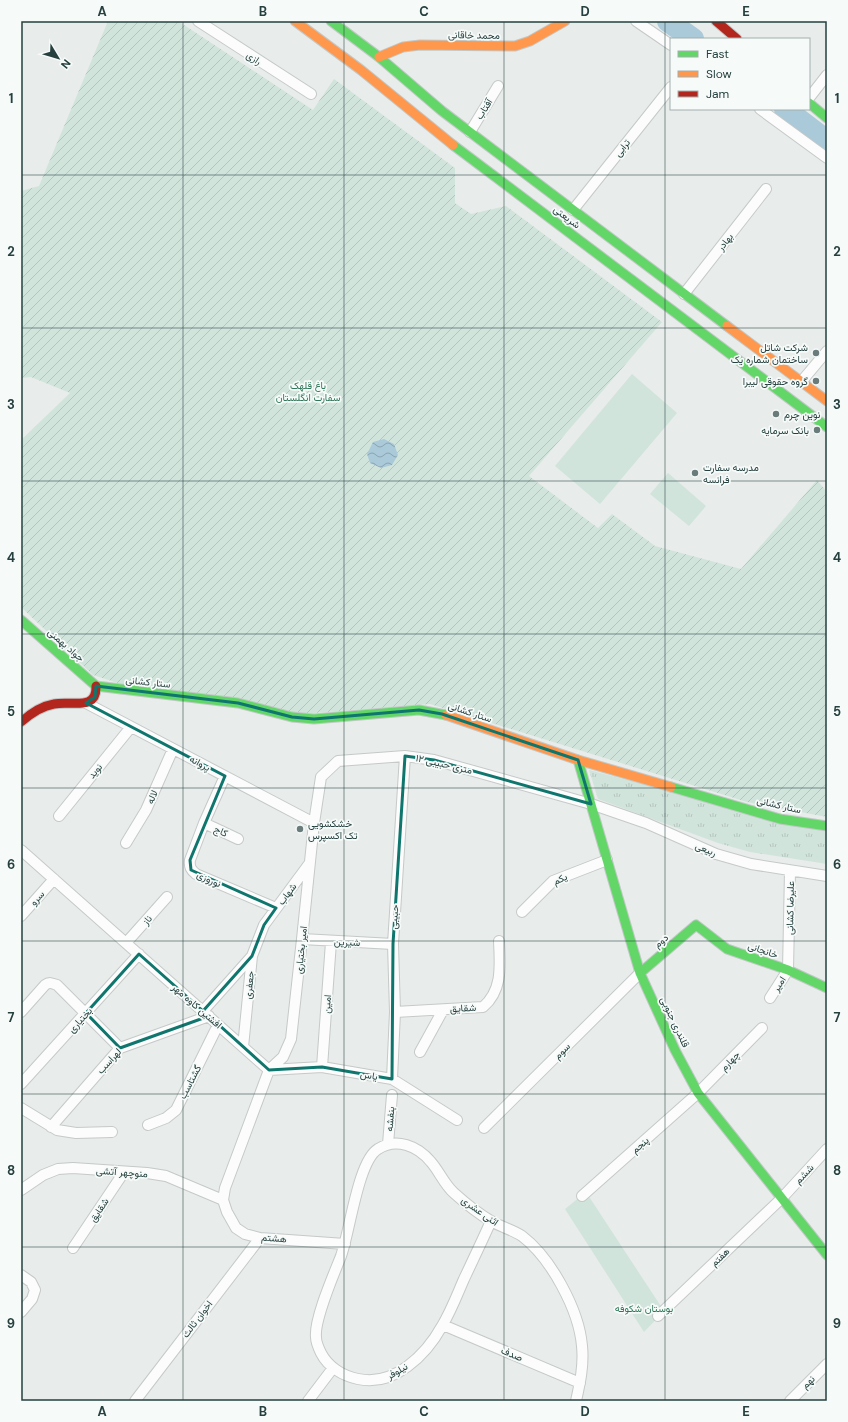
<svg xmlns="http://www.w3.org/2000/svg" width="848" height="1422" font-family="'DM Sans',Vazirmatn,sans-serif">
	<defs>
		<pattern id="grass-tufts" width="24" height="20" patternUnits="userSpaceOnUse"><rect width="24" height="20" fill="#d1e4db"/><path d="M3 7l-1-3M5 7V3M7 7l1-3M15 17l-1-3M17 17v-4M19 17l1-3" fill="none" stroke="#b3c5bd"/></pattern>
		<pattern id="garden-furrows" width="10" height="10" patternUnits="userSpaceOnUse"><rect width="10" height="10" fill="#d1e4db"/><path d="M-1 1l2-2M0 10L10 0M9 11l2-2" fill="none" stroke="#b3c5bd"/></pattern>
		<pattern id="water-waves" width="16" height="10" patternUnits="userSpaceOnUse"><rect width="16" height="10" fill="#aac9d9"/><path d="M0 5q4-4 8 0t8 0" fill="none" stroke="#8aa5b1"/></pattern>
	</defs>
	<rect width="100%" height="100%" fill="#e8eceb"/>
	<!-- grass -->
	<path fill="url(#grass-tufts)" d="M 589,770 L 827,832 L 827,864 L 750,852 L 718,843 L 598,799 Z"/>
	<!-- park -->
	<path fill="#d1e4db" d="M 632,374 L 677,413 L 600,504 L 555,466 Z
		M 668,473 L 706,506 L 689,526 L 650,494 Z
		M 586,1192 L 664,1311 L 644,1332 L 565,1209 Z"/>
	<!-- garden -->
	<path fill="url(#garden-furrows)" d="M 108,21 L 178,21 L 313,110 L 334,79 L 455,168 L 455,203 L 471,214 L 506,206 L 662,322 L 529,476 L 598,528 L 612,514 L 655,546 L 741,569 L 817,480 L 827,492 L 827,817 L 747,802 L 430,704 L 302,714 L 118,683 L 93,675 L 21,607 L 21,440 L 70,393 L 31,377 L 21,378 L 21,191 L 39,186 Z"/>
	<!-- water -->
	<path fill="url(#water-waves)" d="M 384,439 L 394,444 L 398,455 L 392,465 L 381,468 L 370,463 L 367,454 L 373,442 Z"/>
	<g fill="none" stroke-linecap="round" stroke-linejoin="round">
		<!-- river -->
		<path stroke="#aac9d9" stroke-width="22" d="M 668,21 L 693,39
			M 785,109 L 827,141"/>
		<!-- street casing -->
		<g stroke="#c5c9c8" stroke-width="12">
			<path id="street" d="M 198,21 L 311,94
				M 636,21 L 671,45
				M 809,98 L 827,75
				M 760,109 L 827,158
				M 470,132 L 498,86
				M 573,210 L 671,87
				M 684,294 L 766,189
				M 801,382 L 827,351
				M 86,703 L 314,823
				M 225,776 L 204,823 L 190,860 C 189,867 191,870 196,874 L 276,908
				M 59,816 L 131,727
				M 204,823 L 238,839
				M 126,843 L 146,810 L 173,749
				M 21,850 L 269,1070
				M 522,912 L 553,881 L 607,860
				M 21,916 L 54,879
				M 302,939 L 393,944
				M 126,943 L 167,897
				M 770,998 L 788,970 L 790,871
				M 203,1011 L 252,956
				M 21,1012 L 45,985 C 49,982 52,983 57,985 L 120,1048
				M 395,1012 L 483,1007 C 503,990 500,965 499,941
				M 243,1047 L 252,956 L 264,925 L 309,864
				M 420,1052 L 443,1010
				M 322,1067 L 331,942
				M 269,1070 L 322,1067 L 392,1079 L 457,1120
				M 392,1079 L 395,1012 L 393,944 L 405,756
				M 21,1084 L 139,954
				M 21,1108 L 57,1130 L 76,1133 L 112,1132
				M 148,1125 L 166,1118 L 176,1110 L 218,1025
				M 51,1127 L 120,1048 L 209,1016
				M 484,1128 L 640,973
				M 388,1144 L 392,1095
				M 21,1190 L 43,1175 L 58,1169 L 73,1168 L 147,1173 L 166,1176 L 223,1200
				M 582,1196 L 698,1093 L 762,1028
				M 491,1221 C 482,1241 473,1260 464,1279 C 457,1295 451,1311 442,1326 C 426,1355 394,1387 358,1379 C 343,1376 328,1367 321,1353 C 319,1349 316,1341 316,1337 C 314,1319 334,1274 341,1256 C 350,1231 358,1161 378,1149 C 396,1137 418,1146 431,1162 C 439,1171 444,1184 454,1193 C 464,1202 479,1214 491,1221 C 501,1227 513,1230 522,1236 C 551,1258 579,1310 582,1346 C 584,1365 580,1383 576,1401
				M 345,1244 L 260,1238 L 245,1234 L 236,1228 L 227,1212 L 223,1200 L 225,1188 L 269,1070 L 283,1057 L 291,1039 L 302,939 L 314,823 L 321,777 L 338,761 L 405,756 L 434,760 L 591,804 L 646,823 L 716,854 L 751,864 L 827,876
				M 73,1248 L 124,1172
				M 21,1275 L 31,1282 L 35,1290 L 32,1299 L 21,1312
				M 658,1316 L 782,1198 L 827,1149
				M 443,1325 L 580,1383
				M 135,1401 L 260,1238
				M 308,1401 L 333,1368
				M 790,1401 L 827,1364"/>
		</g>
		<!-- fast casing -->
		<g stroke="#c2c8c7" stroke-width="11">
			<path id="fast" d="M 331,21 L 379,57 L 442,111 L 727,326
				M 809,103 L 827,118
				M 453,145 L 827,427
				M 21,620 L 96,686 L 238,703 L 292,717 L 314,719 L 419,710 L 446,715
				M 578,760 L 640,973 L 675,1050 L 698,1093 L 827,1255
				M 671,787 L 780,819 L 827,826
				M 640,973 L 696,925 L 727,949 L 788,970 L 827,988"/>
		</g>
		<!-- slow casing -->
		<g stroke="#c2c8c7" stroke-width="11">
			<path id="slow" d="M 295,21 L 361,70 L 453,145
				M 379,57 L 403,47 L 420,45 L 515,46 L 530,41 L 565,21
				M 727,326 L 827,401
				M 446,715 L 578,760 L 671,787"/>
		</g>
		<!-- jam casing -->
		<g stroke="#c2c8c7" stroke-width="11">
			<path id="jam" d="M 716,21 L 737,39
				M 21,722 C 30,714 42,706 54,704 C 71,700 97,712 96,686"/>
		</g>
		<!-- street -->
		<use href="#street" stroke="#fcfcfc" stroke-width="10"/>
		<!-- fast -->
		<use href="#fast" stroke="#63d668" stroke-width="9"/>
		<!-- slow -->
		<use href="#slow" stroke="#ff974d" stroke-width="9"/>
		<!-- jam -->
		<use href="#jam" stroke="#b3261e" stroke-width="9"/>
	</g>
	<!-- marked area -->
	<path fill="none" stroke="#0f766e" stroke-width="3" stroke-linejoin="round" d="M 96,686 L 238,703 L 292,717 L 314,719 L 419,710 L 442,714 L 578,760 L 591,804 L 434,760 L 405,756 L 393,944 L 392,1079 L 322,1067 L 269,1070 L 209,1016 L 120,1048 L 86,1013 L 139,954 L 203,1011 L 252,956 L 264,925 L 276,908 L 191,870 L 190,860 L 225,776 L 86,703 L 95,697 Z"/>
	<!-- grid -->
	<path fill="none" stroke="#25403e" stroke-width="1" stroke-opacity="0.55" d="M 183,21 L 183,1401M 344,21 L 344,1401M 504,21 L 504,1401M 665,21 L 665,1401M 21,175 L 827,175M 21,328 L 827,328M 21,481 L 827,481M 21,634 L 827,634M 21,788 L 827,788M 21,941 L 827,941M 21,1094 L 827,1094M 21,1247 L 827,1247"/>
	<!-- markers -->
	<g fill="#697c7b" stroke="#f6faf9" stroke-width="1.5">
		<circle cx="816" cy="353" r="4"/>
		<circle cx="816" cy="381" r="4"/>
		<circle cx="776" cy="414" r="4"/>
		<circle cx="817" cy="430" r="4"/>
		<circle cx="695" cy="473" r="4"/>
		<circle cx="300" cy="829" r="4"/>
	</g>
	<g text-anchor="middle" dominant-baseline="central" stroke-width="3.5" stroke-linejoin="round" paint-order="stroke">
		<!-- street labels -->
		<g font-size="10" fill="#25403e" stroke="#f6faf9">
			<text transform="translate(474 35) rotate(1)">محمد خاقانی</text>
			<text transform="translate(254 58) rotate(33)">رازی</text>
			<text transform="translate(484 109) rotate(-58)">آفتاب</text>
			<text transform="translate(622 148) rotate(-52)">ترابی</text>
			<text transform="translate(567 217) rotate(37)">شریعتی</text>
			<text transform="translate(725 242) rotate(-52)">بهادر</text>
			<text transform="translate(66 645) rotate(41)">جواد بهمنی</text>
			<text transform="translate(148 682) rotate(6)">ستار کشانی</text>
			<text transform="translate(470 712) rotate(18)">ستار کشانی</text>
			<text transform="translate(200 763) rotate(28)">پروانه</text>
			<text transform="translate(444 764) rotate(13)">۱۲ متری حبیبی</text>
			<text transform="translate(95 771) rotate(-51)">نوید</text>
			<text transform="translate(152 797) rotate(-66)">لاله</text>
			<text transform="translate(779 805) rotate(13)">ستار کشانی</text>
			<text transform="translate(221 831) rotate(25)">کاج</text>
			<text transform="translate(706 849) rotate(23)">ربیعی</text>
			<text transform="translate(209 879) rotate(25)">نوروزی</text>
			<text transform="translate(560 879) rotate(-26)">یکم</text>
			<text transform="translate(287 894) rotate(-53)">شهاب</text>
			<text transform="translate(37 898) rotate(-48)">سرو</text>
			<text transform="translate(790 908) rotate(-89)">علیرضا کشانی</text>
			<text transform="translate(394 917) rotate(-86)">حبیبی</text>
			<text transform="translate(147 920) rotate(-49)">ناز</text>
			<text transform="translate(661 941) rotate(-41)">دوم</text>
			<text transform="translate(347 942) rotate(2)">شیرین</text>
			<text transform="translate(301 950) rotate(-84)">امیر بختیاری</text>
			<text transform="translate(763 950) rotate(19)">خانجانی</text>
			<text transform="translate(779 984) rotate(-57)">امیر</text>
			<text transform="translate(249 985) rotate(-84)">جعفری</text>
			<text transform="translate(327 1004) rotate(-86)">امین</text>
			<text transform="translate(197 1006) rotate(41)">افشین کاوه مهر</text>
			<text transform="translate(463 1008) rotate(-3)">شقایق</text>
			<text transform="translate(80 1020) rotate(-48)">بختیاری</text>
			<text transform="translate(675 1022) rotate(65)">قلندری جنوبی</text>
			<text transform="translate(562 1051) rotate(-45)">سوم</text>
			<text transform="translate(109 1061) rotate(-47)">لهراسب</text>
			<text transform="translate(730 1061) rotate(-46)">چهارم</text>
			<text transform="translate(369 1075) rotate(10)">یاس</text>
			<text transform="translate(190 1082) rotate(-63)">گشتاسب</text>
			<text transform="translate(390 1119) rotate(-86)">بنفشه</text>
			<text transform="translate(640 1145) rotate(-41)">پنجم</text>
			<text transform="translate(122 1172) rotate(4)">منوچهر آتشی</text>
			<text transform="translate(804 1174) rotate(-47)">ششم</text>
			<text transform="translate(99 1210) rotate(-56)">شقایق</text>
			<text transform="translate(480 1211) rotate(35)">اثنی عشری</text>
			<text transform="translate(274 1238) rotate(5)">هشتم</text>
			<text transform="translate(720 1257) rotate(-44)">هفتم</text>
			<text transform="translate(197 1319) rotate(-53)">اخوان ثالث</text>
			<text transform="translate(512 1354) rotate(23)">صدف</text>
			<text transform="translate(397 1371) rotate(-31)">نیلوفر</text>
			<text transform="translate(808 1382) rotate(-45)">نهم</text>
		</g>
		<!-- poi labels -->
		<g font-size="10" fill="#25403e" stroke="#f6faf9" text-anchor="end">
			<text x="808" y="347">شرکت شاتل<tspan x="808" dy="12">ساختمان شماره یک</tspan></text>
			<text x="808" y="381">گروه حقوقی لیبرا</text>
			<text x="784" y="414" text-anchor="start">نوین چرم</text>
			<text x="809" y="430">بانک سرمایه</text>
			<text x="703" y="467" text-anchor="start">مدرسه سفارت<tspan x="703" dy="12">فرانسه</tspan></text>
			<text x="308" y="823" text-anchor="start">خشکشویی<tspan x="308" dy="12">تک اکسپرس</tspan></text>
		</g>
		<!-- park labels -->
		<g font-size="10" fill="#2f7759" stroke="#f6faf9">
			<text x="308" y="385">باغ قلهک<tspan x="308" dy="12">سفارت انگلستان</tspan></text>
			<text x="644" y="1308">بوستان شکوفه</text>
		</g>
	</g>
	<!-- border -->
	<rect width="848" height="1422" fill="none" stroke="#f6faf9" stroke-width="44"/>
	<!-- legend -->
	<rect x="670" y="38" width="140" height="72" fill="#f6faf9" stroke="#a2b0ae"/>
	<rect x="678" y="51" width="20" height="6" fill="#63d668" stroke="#a2b0ae"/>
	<text x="706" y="58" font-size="12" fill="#25403e">Fast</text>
	<rect x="678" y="71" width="20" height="6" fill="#ff974d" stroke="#a2b0ae"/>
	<text x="706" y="78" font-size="12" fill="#25403e">Slow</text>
	<rect x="678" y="91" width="20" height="6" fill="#b3261e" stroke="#a2b0ae"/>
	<text x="706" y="98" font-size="12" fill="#25403e">Jam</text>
	<!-- north arrow -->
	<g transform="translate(58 58) rotate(128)" stroke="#f6faf9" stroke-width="3" paint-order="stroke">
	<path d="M0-3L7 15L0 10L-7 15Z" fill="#25403e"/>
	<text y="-6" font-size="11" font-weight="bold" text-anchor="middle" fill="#25403e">N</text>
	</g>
	<rect x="22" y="22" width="804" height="1378" fill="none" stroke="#25403e" stroke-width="1.5"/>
	<g font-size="13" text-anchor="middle" font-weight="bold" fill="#25403e">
		<text x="102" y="16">A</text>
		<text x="263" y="16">B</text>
		<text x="424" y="16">C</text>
		<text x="585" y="16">D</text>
		<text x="746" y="16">E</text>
		<text x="11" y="103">1</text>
		<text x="837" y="103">1</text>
		<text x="11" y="256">2</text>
		<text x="837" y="256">2</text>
		<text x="11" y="409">3</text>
		<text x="837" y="409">3</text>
		<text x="11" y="562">4</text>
		<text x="837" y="562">4</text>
		<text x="11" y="716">5</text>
		<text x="837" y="716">5</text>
		<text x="11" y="869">6</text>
		<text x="837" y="869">6</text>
		<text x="11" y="1022">7</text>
		<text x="837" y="1022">7</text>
		<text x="11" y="1175">8</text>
		<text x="837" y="1175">8</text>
		<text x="11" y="1328">9</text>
		<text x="837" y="1328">9</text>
		<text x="102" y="1416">A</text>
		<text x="263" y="1416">B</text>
		<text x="424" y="1416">C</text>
		<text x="585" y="1416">D</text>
		<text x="746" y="1416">E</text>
	</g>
</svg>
